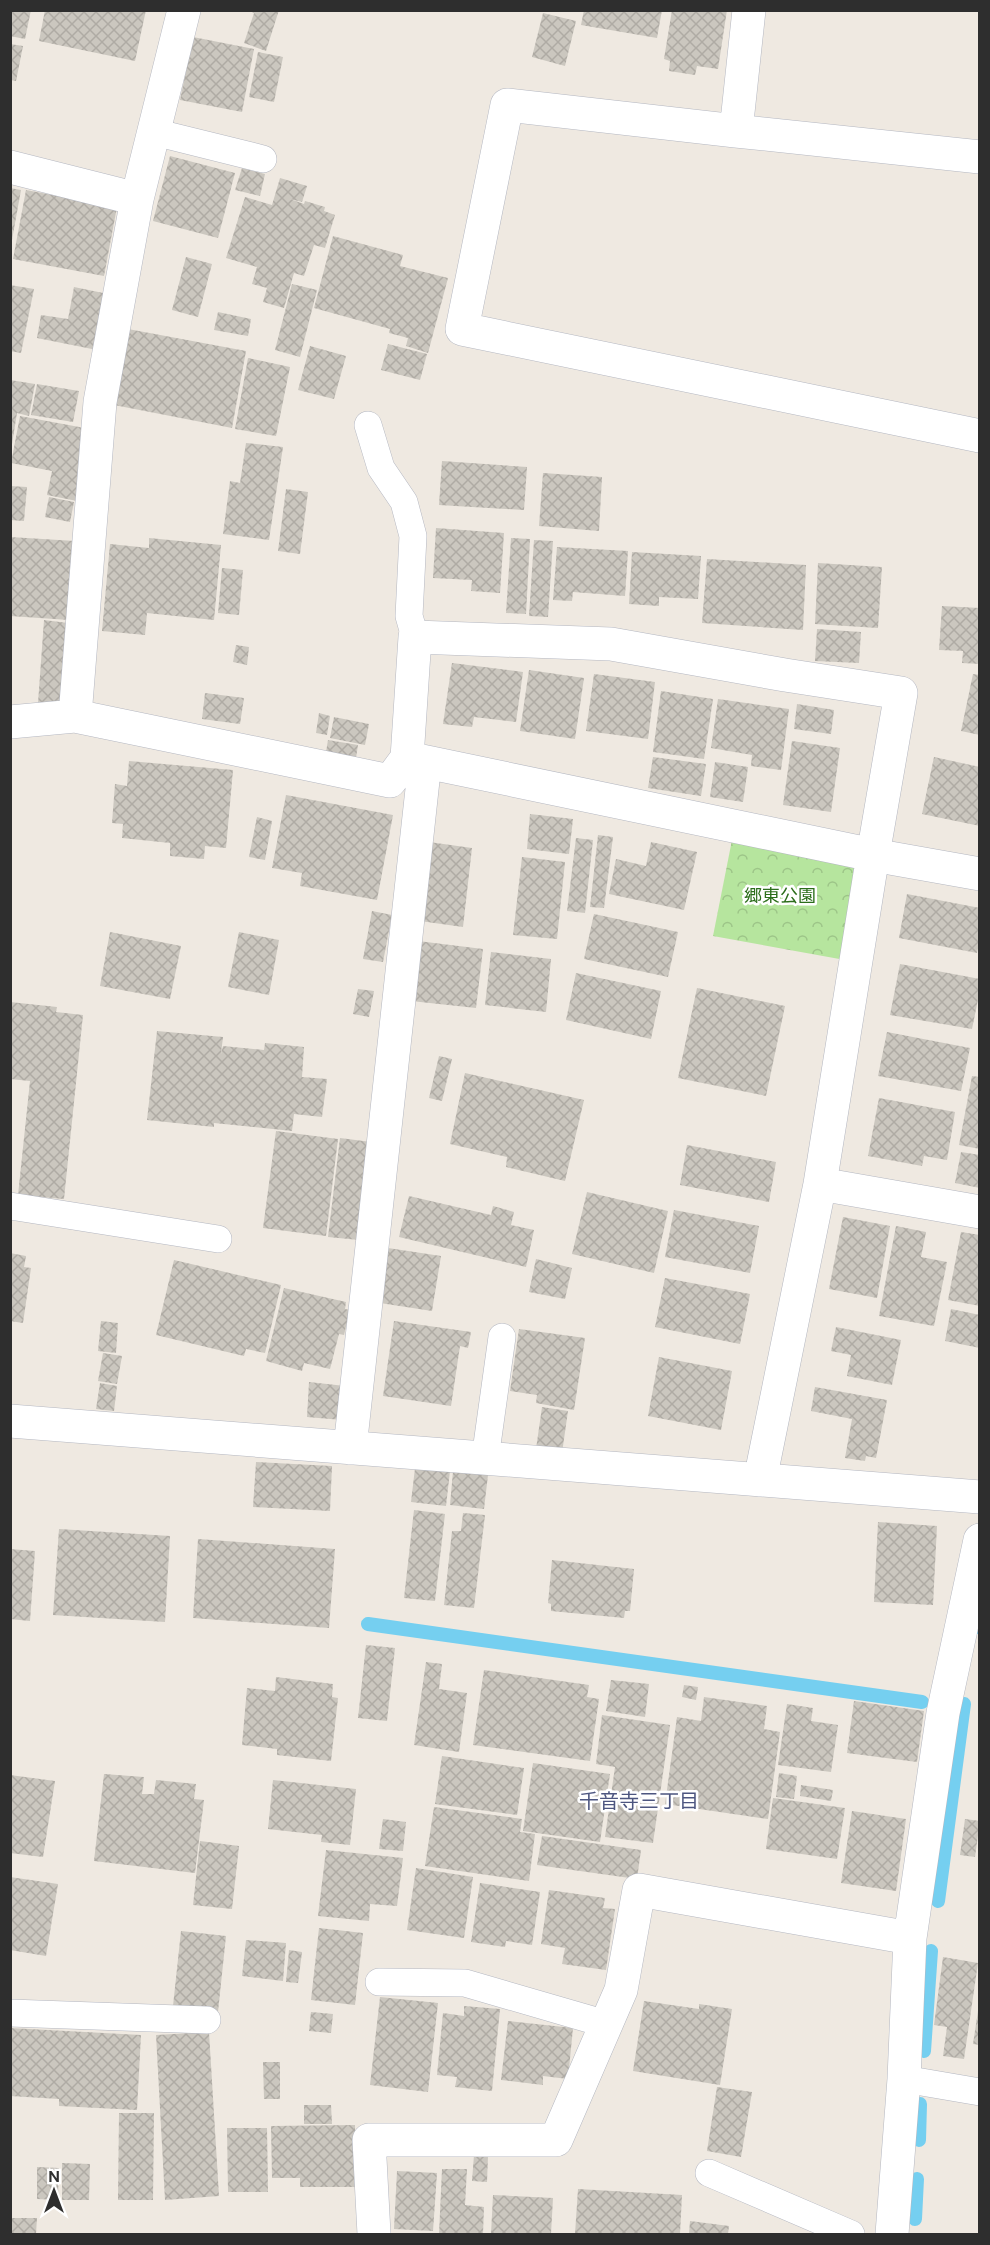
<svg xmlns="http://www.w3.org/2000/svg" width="990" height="2245" font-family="'DM Sans','Noto Sans JP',sans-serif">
	<defs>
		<pattern id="park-crowns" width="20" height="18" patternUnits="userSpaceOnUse" patternTransform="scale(1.5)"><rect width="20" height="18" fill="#b6e59e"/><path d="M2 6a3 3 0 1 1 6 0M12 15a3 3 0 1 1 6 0" fill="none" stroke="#9dc588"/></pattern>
		<pattern id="building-cross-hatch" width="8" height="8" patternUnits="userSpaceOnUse" patternTransform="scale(1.5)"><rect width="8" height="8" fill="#cbc7bf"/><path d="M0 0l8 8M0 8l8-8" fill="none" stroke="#afaba4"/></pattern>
	</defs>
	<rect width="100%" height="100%" fill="#efe9e1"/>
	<!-- park -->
	<path fill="url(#park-crowns)" d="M 733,835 L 862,861 L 845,960 L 713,936 Z"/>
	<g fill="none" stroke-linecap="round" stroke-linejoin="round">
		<!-- stream -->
		<path stroke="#75cff0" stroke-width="14" d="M 368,1624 L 922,1702
			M 978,1627 L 980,1622
			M 938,1901 L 964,1704
			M 924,2051 L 931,1951
			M 919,2140 L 920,2104
			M 915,2219 L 917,2179"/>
	</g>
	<!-- building -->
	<path fill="url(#building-cross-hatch)" d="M 10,10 L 31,10 L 25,39 L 10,36 Z
		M 45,10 L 146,10 L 135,61 L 39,41 Z
		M 248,10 L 279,10 L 266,51 L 244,43 L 254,13 Z
		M 584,10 L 662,10 L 657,38 L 581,25 Z
		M 672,10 L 727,10 L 718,69 L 697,66 L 695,75 L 669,71 L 670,61 L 664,59 Z
		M 543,13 L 576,21 L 565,66 L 532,57 Z
		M 193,37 L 254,49 L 242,112 L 180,100 Z
		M 10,44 L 23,46 L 16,81 L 10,80 Z
		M 258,52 L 283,57 L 274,102 L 249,97 Z
		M 170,156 L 235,173 L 218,238 L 153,221 Z
		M 242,168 L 265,174 L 260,196 L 235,190 Z
		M 280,178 L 307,186 L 302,202 L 290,199 L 304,204 L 305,201 L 325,207 L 324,211 L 335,215 L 325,248 L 314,245 L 304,276 L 294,273 L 284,308 L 263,302 L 267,288 L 252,284 L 257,267 L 226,258 L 245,197 L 272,205 Z
		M 10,188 L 21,190 L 12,240 L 10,240 Z
		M 26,190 L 117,207 L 104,276 L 13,259 Z
		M 333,236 L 403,255 L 400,266 L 448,278 L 428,353 L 406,346 L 408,338 L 389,333 L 390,329 L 314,308 Z
		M 186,257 L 212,264 L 198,317 L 172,310 Z
		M 292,284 L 317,290 L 300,357 L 275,350 Z
		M 10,285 L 34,289 L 21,353 L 10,351 Z
		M 74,287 L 108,294 L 97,350 L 37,338 L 41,315 L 68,319 Z
		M 218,312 L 251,319 L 248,336 L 214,330 Z
		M 128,329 L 246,351 L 232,428 L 114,405 Z
		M 388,344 L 427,354 L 420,380 L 381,370 Z
		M 310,346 L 346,356 L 334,399 L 298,390 Z
		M 248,358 L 290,367 L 276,436 L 235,429 Z
		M 10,380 L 35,384 L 29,416 L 17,413 L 12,444 Z
		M 37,384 L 79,391 L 73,422 L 31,415 Z
		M 20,416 L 90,429 L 77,501 L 47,495 L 52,471 L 11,463 Z
		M 246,443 L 283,447 L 269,540 L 223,534 L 230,481 L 240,483 Z
		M 442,461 L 527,467 L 524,510 L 439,505 Z
		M 543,473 L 602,477 L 599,531 L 539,526 Z
		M 10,486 L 27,487 L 24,521 L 10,520 Z
		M 286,489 L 308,492 L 300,554 L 278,551 Z
		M 49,497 L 74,502 L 70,522 L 45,517 Z
		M 436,528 L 504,533 L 500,593 L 471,591 L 472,580 L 433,578 Z
		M 10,537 L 75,541 L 69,620 L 10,616 Z
		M 149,538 L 221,545 L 214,620 L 147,613 L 145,635 L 102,631 L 110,544 L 149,548 Z
		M 511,538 L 530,539 L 526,614 L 506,613 Z
		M 534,540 L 553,541 L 548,617 L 529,616 Z
		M 557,547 L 628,551 L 625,596 L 573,592 L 572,601 L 553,600 Z
		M 632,552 L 701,556 L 698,599 L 659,597 L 659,606 L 629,604 Z
		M 707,559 L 806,565 L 803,630 L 702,623 Z
		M 818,563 L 882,567 L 878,628 L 815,624 Z
		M 222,568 L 243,570 L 239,615 L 218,613 Z
		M 942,606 L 980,608 L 980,664 L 962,663 L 963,651 L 939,650 Z
		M 44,620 L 68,623 L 62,705 L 38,703 Z
		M 817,629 L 861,632 L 859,663 L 815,661 Z
		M 236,645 L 249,647 L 247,665 L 233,662 Z
		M 452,663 L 523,672 L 516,722 L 474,717 L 472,727 L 443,724 Z
		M 529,670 L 584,678 L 575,739 L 520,731 Z
		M 594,674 L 655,682 L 648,739 L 586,731 Z
		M 973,674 L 980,675 L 980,735 L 961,731 Z
		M 661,691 L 713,699 L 704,759 L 653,752 Z
		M 205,693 L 244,698 L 240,724 L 202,719 Z
		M 718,699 L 789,709 L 781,770 L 751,766 L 752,755 L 711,748 Z
		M 797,704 L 834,710 L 831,734 L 794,729 Z
		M 319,713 L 330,716 L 327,735 L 316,733 Z
		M 334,717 L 369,724 L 365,745 L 330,738 Z
		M 328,740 L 358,745 L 356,758 L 326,752 Z
		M 792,741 L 840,748 L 831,812 L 783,805 Z
		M 653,757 L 706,764 L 701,796 L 648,788 Z
		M 934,757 L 980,767 L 980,826 L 922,814 Z
		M 129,761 L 233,770 L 226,848 L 205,846 L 204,859 L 170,856 L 170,843 L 122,838 L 123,824 L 112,823 L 115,784 L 127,786 Z
		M 715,762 L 748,767 L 743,802 L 710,797 Z
		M 286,795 L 393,815 L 377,900 L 300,886 L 302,873 L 272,868 Z
		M 530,814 L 573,819 L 569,854 L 527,849 Z
		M 257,817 L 272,821 L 265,860 L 249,857 Z
		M 598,835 L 613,837 L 604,908 L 590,907 Z
		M 576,838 L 593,840 L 585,913 L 567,911 Z
		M 429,842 L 472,848 L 463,927 L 420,921 Z
		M 651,842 L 697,852 L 684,910 L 609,894 L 616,859 L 646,866 Z
		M 522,857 L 565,862 L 557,939 L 513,935 Z
		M 907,894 L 980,908 L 980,940 L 977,953 L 899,938 Z
		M 372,911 L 392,915 L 383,962 L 363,959 Z
		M 594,914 L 678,932 L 668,977 L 584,959 Z
		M 110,932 L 181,946 L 170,999 L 100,986 Z
		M 239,932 L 279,940 L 269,995 L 228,987 Z
		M 418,941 L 483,949 L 476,1008 L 411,1001 Z
		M 491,952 L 551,959 L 546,1012 L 485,1005 Z
		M 900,964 L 980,979 L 980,990 L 972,1029 L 890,1015 Z
		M 576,973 L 661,991 L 651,1039 L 566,1020 Z
		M 697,988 L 785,1006 L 766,1096 L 678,1078 Z
		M 358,989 L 374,991 L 369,1017 L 353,1014 Z
		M 10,1002 L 57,1007 L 56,1012 L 83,1015 L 64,1199 L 18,1195 L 30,1081 L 10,1079 Z
		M 157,1031 L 223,1037 L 221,1054 L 223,1046 L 264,1050 L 265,1043 L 304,1047 L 302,1077 L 327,1079 L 322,1117 L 294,1114 L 292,1131 L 214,1123 L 214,1127 L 147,1120 Z
		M 887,1032 L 970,1048 L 961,1091 L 878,1076 Z
		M 439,1056 L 452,1059 L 442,1101 L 429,1098 Z
		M 465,1073 L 584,1100 L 565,1181 L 506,1167 L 507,1157 L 450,1144 Z
		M 972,1076 L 980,1077 L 980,1149 L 959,1145 Z
		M 879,1098 L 955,1112 L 947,1160 L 924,1156 L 922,1166 L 868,1156 Z
		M 276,1131 L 338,1139 L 326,1236 L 263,1228 Z
		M 340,1138 L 371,1142 L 359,1240 L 328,1237 Z
		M 687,1145 L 776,1162 L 769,1202 L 680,1185 Z
		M 961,1152 L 980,1155 L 980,1188 L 955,1183 Z
		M 587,1192 L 668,1211 L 654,1273 L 572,1254 Z
		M 409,1196 L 491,1215 L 493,1206 L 514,1212 L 511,1225 L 534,1230 L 526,1267 L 399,1237 Z
		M 674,1210 L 759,1226 L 750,1273 L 665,1257 Z
		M 843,1217 L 890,1226 L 877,1298 L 829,1289 Z
		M 896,1226 L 926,1232 L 921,1257 L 947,1262 L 934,1326 L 879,1316 Z
		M 961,1232 L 980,1235 L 980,1306 L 948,1300 Z
		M 388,1248 L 441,1256 L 432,1311 L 380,1303 Z
		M 10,1253 L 26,1256 L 24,1267 L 31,1268 L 23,1323 L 10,1321 Z
		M 536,1259 L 572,1268 L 565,1299 L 529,1292 Z
		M 174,1260 L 281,1285 L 265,1353 L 246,1349 L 244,1356 L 156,1335 Z
		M 665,1278 L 750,1294 L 740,1344 L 655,1327 Z
		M 284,1288 L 346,1302 L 345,1309 L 350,1310 L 344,1335 L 339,1334 L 330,1369 L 304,1363 L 302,1371 L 266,1361 Z
		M 951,1309 L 980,1315 L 980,1348 L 945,1341 Z
		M 101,1321 L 118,1323 L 116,1353 L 98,1351 Z
		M 394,1321 L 471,1332 L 468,1348 L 460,1346 L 451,1406 L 383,1396 Z
		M 836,1327 L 901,1340 L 892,1385 L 847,1376 L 851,1355 L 831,1351 Z
		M 519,1329 L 585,1338 L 574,1410 L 536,1403 L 537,1395 L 510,1391 Z
		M 103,1353 L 122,1356 L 117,1384 L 98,1381 Z
		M 659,1357 L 732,1371 L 721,1430 L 648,1416 Z
		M 309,1382 L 345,1386 L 342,1420 L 307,1417 Z
		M 100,1383 L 117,1386 L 114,1411 L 96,1409 Z
		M 815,1387 L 887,1400 L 876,1458 L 866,1456 L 865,1461 L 845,1458 L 852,1419 L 811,1411 Z
		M 542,1407 L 568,1411 L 562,1453 L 536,1449 Z
		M 256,1462 L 332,1466 L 330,1511 L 253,1507 Z
		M 415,1468 L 450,1471 L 446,1506 L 411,1502 Z
		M 453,1471 L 488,1475 L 484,1509 L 450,1505 Z
		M 414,1510 L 445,1514 L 435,1601 L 404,1598 Z
		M 463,1513 L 485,1515 L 474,1608 L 444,1605 L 452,1531 L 461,1531 Z
		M 878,1522 L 937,1526 L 933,1605 L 874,1602 Z
		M 59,1529 L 170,1536 L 165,1622 L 53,1615 Z
		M 198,1539 L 335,1549 L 329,1628 L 193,1618 Z
		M 10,1549 L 35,1551 L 30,1621 L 10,1619 Z
		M 552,1560 L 634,1569 L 630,1611 L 625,1611 L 624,1618 L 551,1611 L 551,1604 L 548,1603 Z
		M 366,1645 L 395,1648 L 387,1721 L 358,1718 Z
		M 426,1662 L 442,1664 L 439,1689 L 467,1693 L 459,1752 L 414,1745 Z
		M 484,1670 L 589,1685 L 587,1697 L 599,1699 L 590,1761 L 473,1745 Z
		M 276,1677 L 333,1684 L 332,1697 L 338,1698 L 331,1761 L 277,1755 L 277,1749 L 242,1745 L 247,1688 L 275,1691 Z
		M 611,1680 L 649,1684 L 645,1717 L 606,1711 Z
		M 684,1685 L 698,1687 L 696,1700 L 682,1697 Z
		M 704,1697 L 767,1706 L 764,1729 L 780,1732 L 768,1819 L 665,1804 L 677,1717 L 701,1721 Z
		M 854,1701 L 924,1711 L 917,1762 L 847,1753 Z
		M 787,1704 L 813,1708 L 811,1721 L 838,1725 L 831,1772 L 778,1765 Z
		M 602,1715 L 670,1725 L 653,1843 L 605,1837 L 615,1767 L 596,1764 Z
		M 442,1756 L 524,1768 L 517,1815 L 435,1804 Z
		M 533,1763 L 610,1774 L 600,1842 L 523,1831 Z
		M 779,1773 L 797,1776 L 794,1799 L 776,1797 Z
		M 104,1774 L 144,1777 L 142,1794 L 154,1794 L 156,1780 L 196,1784 L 194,1799 L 204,1800 L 195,1873 L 94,1861 Z
		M 10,1775 L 55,1781 L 43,1857 L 10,1853 Z
		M 273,1780 L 356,1789 L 350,1845 L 321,1842 L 322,1835 L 268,1829 Z
		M 801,1785 L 833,1790 L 831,1801 L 800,1796 Z
		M 773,1798 L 845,1808 L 837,1859 L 766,1849 Z
		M 434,1807 L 522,1819 L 520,1832 L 535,1834 L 529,1881 L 425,1866 Z
		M 852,1811 L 906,1819 L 896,1891 L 841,1883 Z
		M 383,1819 L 406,1822 L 403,1851 L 379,1849 Z
		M 965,1819 L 980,1821 L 975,1857 L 960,1855 Z
		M 542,1836 L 641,1850 L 637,1879 L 537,1865 Z
		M 200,1841 L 239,1846 L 232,1909 L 193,1905 Z
		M 326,1850 L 403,1858 L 397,1906 L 370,1904 L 369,1921 L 318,1916 Z
		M 416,1868 L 473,1877 L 464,1938 L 407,1930 Z
		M 10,1877 L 58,1884 L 46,1956 L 10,1950 Z
		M 480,1883 L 540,1892 L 532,1945 L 506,1941 L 505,1947 L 471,1942 Z
		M 549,1890 L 605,1898 L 603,1908 L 615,1909 L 606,1970 L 562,1964 L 565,1948 L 541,1944 Z
		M 319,1928 L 363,1933 L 355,2005 L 311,2000 Z
		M 181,1931 L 226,1936 L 218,2012 L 173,2006 Z
		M 246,1940 L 286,1943 L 283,1981 L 242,1976 Z
		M 289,1950 L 302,1952 L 298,1983 L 286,1982 Z
		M 943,1957 L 978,1963 L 964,2059 L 943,2056 L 947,2027 L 934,2025 Z
		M 380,1997 L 438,2003 L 428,2092 L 370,2085 Z
		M 644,2001 L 699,2009 L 699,2004 L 732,2009 L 720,2085 L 633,2071 Z
		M 464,2006 L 500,2009 L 492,2091 L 455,2087 L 457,2077 L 437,2075 L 443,2013 L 464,2016 Z
		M 978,2011 L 980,2012 L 980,2045 L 973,2044 Z
		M 311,2012 L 333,2014 L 331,2033 L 309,2031 Z
		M 508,2021 L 573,2028 L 568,2079 L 543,2076 L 543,2085 L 501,2080 Z
		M 10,2028 L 141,2035 L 137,2110 L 59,2106 L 59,2099 L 10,2096 Z
		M 209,2032 L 219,2196 L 165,2200 L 156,2035 Z
		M 263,2062 L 280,2062 L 280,2099 L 264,2099 Z
		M 717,2087 L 752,2092 L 741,2157 L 707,2151 Z
		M 304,2105 L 331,2105 L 332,2124 L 304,2124 Z
		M 119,2113 L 154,2113 L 153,2200 L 118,2200 Z
		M 355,2125 L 355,2148 L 361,2187 L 300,2187 L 300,2178 L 272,2178 L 271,2126 Z
		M 227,2128 L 267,2128 L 268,2192 L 228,2192 Z
		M 474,2155 L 488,2156 L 487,2182 L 472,2181 Z
		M 62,2163 L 90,2164 L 89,2200 L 62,2200 Z
		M 37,2167 L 59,2168 L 58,2200 L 37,2199 Z
		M 442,2169 L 467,2169 L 465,2205 L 484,2207 L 483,2234 L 439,2234 Z
		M 397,2171 L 437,2173 L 433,2231 L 394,2229 Z
		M 578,2189 L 682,2195 L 680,2234 L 575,2234 Z
		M 493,2195 L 553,2198 L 551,2234 L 491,2234 Z
		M 10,2218 L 37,2218 L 36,2234 L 10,2234 Z
		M 690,2221 L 729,2226 L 728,2234 L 689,2234 Z"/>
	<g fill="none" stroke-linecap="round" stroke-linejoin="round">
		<!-- lane casing -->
		<g stroke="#b4b7c1" stroke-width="28">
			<path id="lane" d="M 154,132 L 263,159
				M 368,425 L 381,468 L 404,502 L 413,536 L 409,616 L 415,637
				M 10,1206 L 218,1239
				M 485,1459 L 502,1337
				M 379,1982 L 465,1983 L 606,2024
				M 10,2013 L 207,2020
				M 904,2079 L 980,2092
				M 709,2173 L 851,2234"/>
		</g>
		<!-- street casing -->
		<g stroke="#b4b7c1" stroke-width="34">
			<path id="street" d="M 749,10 L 736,131 L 507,105 L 462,329 L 980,436
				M 736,131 L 980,157
				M 10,167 L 137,199
				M 75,716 L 390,781 L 407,758
				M 10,722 L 75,716 L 100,402 L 137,199 L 184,10
				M 820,1184 L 980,1212
				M 10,1421 L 980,1497
				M 350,1448 L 425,762
				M 760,1480 L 820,1184 L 873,855 L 901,693 L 785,675 L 611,644 L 415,637 L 407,758 L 873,855 L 980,874
				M 374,2234 L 369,2140 L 556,2140 L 621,1990 L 639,1890 L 910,1938
				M 892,2234 L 904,2079 L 910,1938 L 943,1713 L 980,1540"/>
		</g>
		<!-- lane -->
		<use href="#lane" stroke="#fff" stroke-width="27"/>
		<!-- street -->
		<use href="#street" stroke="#fff" stroke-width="33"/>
	</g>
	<g text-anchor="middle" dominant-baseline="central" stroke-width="5" stroke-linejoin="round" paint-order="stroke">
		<!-- park labels -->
		<g font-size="18" fill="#2c6e1b" stroke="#fff">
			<text x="780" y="896">郷東公園</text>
		</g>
		<!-- neighbourhood labels -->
		<g font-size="20" fill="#4d5680" stroke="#fff">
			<text x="639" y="1801">千音寺三丁目</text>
		</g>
	</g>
	<!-- border -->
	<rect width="990" height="2245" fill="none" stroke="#2e2e2e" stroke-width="24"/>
	<!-- north arrow -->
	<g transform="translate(54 2191)" stroke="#ffffff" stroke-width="4.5" paint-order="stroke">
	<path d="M0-4.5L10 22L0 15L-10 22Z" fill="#2e2e2e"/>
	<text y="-9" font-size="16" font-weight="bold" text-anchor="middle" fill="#2e2e2e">N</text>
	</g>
</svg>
